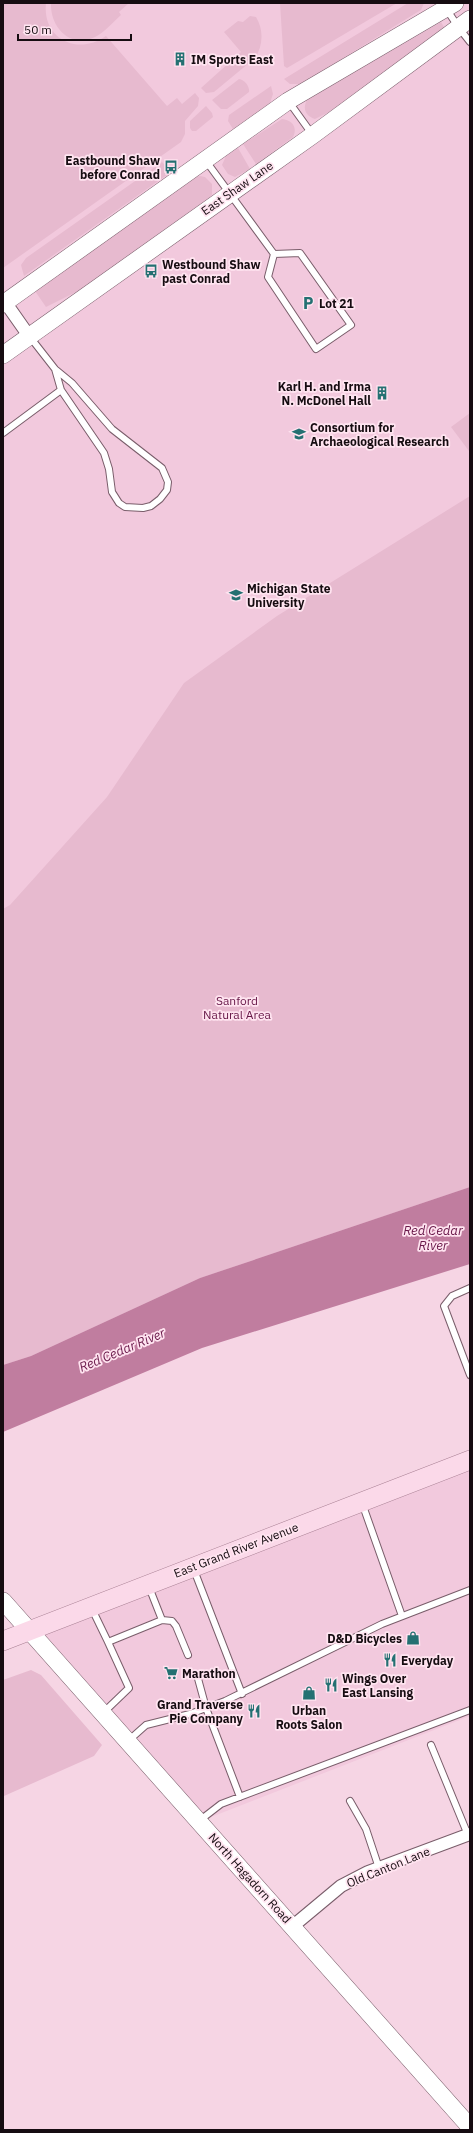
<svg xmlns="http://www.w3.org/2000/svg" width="473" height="2133" font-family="'IBM Plex Sans',sans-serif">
	<rect width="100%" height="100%" fill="#f6d5e4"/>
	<!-- built -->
	<path fill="#f2c9dd" d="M 3,3 L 470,3 L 470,1187 L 200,1278 L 31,1356 L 3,1365 Z
		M 470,1464 L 470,1716 L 201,1821 L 32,1631 Z"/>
	<!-- green -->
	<path fill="#e7bacf" d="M 3,3 L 46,3 C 42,39 78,56 106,36 L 167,106 L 177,98 L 182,104 L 195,93 L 199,98 L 198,106 L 185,121 L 185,134 L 181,142 L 3,268 Z
		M 51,3 L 129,3 L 119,12 L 121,15 C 113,22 105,32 95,37 C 70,49 50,27 51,3 Z
		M 280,3 L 397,3 L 287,68 L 284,66 Z
		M 408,3 L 424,3 L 421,10 L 416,13 L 301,84 L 290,84 L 284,79 Z
		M 250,16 L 256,17 C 264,30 263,46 255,58 L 214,92 L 206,93 L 201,88 L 241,52 L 224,32 L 238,21 L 243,22 Z
		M 441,22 L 445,29 L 443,32 L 331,111 L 315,119 C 306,116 302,109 307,100 Z
		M 239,79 C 245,80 250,87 249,92 L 227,109 L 221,109 L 212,100 Z
		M 271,86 L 273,94 L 270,103 L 233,129 L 228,121 L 229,115 Z
		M 206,106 L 212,113 L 213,117 L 196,131 L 192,131 L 190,128 L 190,121 Z
		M 282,119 C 292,120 298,127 293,137 L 256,164 L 243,144 Z
		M 238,148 L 250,169 L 235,177 L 228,174 L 222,165 L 226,156 Z
		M 162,162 L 171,172 L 24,276 L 21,265 L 26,258 Z
		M 200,176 L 205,177 L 212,184 L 212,195 L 209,199 L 82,289 L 46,307 L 35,291 L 196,177 Z
		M 470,413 L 470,450 L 469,451 L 451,427 Z
		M 470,496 L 470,1187 L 200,1278 L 31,1356 L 3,1365 L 3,909 L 10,905 L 107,797 L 184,683 L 277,616 Z
		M 31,1670 L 41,1675 L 102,1745 L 94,1756 L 4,1796 L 3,1680 Z"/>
	<!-- water -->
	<path fill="#c07d9f" d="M 470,1187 L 470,1264 L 202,1348 L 3,1432 L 3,1365 L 31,1356 L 200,1278 Z"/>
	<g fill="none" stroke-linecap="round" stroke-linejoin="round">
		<!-- lane casing -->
		<g stroke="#795d6a" stroke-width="8">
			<path id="lane" d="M 447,10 L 459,28 L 470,42
				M 289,102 L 312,134
				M 206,161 L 274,254 L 268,277 L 316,349 L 351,325 L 300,253 L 274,254
				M 30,337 L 55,369 L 72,383 L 112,429 L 162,468 L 168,482 L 167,490 L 160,499 L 151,506 L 143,508 L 125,507 L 119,503 L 112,492 L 109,469 L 104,453 L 61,390 L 55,369
				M 3,433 L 61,390
				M 470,1288 L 452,1296 L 444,1306 L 470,1375
				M 362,1503 L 402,1616
				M 194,1570 L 242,1694
				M 92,1609 L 108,1642
				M 162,1620 L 172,1621 L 176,1626 L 188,1655
				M 197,1675 L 206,1708 L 240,1797
				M 104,1712 L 129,1688 L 108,1642 L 162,1620 L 149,1587
				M 128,1741 L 146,1725 L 190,1714 L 225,1701 L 382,1624 L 470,1590
				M 431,1745 L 468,1835
				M 350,1801 L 366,1829 L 379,1868
				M 199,1821 L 221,1804 L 470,1710"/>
		</g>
		<!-- street casing -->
		<g stroke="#795d6a" stroke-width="14">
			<path id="street" d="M 3,299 L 29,336
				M 293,1926 L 341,1886 L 368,1872 L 470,1834"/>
		</g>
		<!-- secondary casing -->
		<g stroke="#795d6a" stroke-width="18">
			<path id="secondary" d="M 3,304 L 288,101 L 455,3
				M 3,355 L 313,135 L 470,19
				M 3,1601 L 470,2127"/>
		</g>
		<!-- primary casing -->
		<g stroke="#a98094" stroke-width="20">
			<path id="primary" d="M 3,1641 L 470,1460"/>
		</g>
		<!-- lane -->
		<use href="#lane" stroke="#fff" stroke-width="6"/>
		<!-- street -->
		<use href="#street" stroke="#fff" stroke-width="12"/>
		<!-- secondary -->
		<use href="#secondary" stroke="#fff" stroke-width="17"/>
		<!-- primary -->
		<use href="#primary" stroke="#fbd9e9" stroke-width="19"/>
	</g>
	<!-- icons -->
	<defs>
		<g id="building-bare" transform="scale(1.08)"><path d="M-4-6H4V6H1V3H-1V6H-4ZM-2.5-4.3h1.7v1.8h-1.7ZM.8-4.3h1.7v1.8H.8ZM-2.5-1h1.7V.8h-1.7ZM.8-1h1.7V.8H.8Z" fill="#247072" stroke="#ffe4f0" stroke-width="2.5" paint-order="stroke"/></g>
		<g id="bus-bare" transform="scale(1.08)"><path d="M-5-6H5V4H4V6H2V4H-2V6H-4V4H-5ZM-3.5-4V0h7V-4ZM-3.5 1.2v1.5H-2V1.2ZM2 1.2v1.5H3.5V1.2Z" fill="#247072" stroke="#ffe4f0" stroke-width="2.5" paint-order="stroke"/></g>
		<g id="parking-bare" transform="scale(1.08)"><path d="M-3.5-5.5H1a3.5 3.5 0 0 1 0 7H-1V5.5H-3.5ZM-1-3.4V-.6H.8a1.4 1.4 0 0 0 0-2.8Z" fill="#247072" stroke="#ffe4f0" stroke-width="2.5" paint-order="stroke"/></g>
		<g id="school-bare" transform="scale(1.08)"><path d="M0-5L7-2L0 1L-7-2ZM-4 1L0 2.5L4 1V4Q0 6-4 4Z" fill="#247072" stroke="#ffe4f0" stroke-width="2.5" paint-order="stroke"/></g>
		<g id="university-bare" transform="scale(1.08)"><path d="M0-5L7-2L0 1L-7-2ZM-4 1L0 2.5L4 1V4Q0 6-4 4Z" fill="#247072" stroke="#ffe4f0" stroke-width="2.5" paint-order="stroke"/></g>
		<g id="shop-bare" transform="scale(1.08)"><path d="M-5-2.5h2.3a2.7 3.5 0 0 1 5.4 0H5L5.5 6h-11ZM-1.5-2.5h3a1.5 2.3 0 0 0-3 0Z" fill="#247072" stroke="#ffe4f0" stroke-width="2.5" paint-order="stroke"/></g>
		<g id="restaurant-bare" transform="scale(1.08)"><path d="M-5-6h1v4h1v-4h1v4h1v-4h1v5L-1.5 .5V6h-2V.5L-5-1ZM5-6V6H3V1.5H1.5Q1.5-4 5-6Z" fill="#247072" stroke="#ffe4f0" stroke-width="2.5" paint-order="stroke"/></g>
		<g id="supermarket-bare" transform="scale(1.08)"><path d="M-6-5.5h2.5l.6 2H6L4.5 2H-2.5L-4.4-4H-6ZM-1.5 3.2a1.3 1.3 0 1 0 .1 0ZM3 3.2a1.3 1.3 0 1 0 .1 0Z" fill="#247072" stroke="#ffe4f0" stroke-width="2.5" paint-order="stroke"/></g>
	</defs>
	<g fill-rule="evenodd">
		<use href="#building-bare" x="180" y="59"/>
		<use href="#bus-bare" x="171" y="167"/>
		<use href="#bus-bare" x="151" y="271"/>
		<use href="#parking-bare" x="308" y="303"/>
		<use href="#building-bare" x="382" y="393"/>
		<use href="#school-bare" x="299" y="434"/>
		<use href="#university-bare" x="236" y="595"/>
		<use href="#shop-bare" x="413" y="1638"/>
		<use href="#restaurant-bare" x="390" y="1660"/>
		<use href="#supermarket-bare" x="171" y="1673"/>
		<use href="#restaurant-bare" x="331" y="1685"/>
		<use href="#shop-bare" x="309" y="1693"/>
		<use href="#restaurant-bare" x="254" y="1711"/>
	</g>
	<g text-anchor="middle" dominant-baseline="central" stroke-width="3.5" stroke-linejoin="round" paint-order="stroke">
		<!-- poi labels -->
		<g font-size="12" font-weight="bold" fill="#160c11" stroke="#ffe4f0" text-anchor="start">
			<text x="191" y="59">IM Sports East</text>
			<text x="160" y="160" text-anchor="end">Eastbound Shaw<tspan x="160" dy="14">before Conrad</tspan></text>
			<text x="162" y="264">Westbound Shaw<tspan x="162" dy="14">past Conrad</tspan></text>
			<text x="319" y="303">Lot 21</text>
			<text x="371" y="386" text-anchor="end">Karl H. and Irma<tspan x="371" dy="14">N. McDonel Hall</tspan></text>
			<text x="310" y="427">Consortium for<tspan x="310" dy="14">Archaeological Research</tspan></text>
			<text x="247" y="588">Michigan State<tspan x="247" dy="14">University</tspan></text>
			<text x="402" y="1638" text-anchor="end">D&amp;D Bicycles</text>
			<text x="401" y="1660">Everyday</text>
			<text x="182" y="1673">Marathon</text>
			<text x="342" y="1678">Wings Over<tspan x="342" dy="14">East Lansing</tspan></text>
			<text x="243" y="1704" text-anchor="end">Grand Traverse<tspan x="243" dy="14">Pie Company</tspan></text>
			<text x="309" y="1710" text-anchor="middle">Urban<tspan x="309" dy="14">Roots Salon</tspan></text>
		</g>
		<!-- street labels -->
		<g font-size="12" fill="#160c11" stroke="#ffe4f0">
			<text transform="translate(237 188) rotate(-35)">East Shaw Lane</text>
			<text transform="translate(236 1550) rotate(-21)">East Grand River Avenue</text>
			<text transform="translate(388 1867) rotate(-22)">Old Canton Lane</text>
			<text transform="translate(250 1878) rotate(48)">North Hagadorn Road</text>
		</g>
		<!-- park labels -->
		<g font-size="12" fill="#651546" stroke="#ffe4f0">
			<text x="237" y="1000">Sanford<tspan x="237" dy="14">Natural Area</tspan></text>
		</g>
		<!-- water labels -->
		<g font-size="13" font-style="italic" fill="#6a194a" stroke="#ffe4f0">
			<text x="433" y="1230">Red Cedar<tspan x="433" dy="15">River</tspan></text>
			<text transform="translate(122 1350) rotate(-23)">Red Cedar River</text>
		</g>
	</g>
	<!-- border -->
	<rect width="473" height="2133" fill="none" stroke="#160c11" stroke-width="8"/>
	<!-- scale -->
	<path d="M18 34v6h113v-6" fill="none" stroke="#160c11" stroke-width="2"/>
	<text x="24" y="34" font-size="12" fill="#160c11" stroke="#ffe4f0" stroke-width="3" paint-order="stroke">50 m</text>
</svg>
